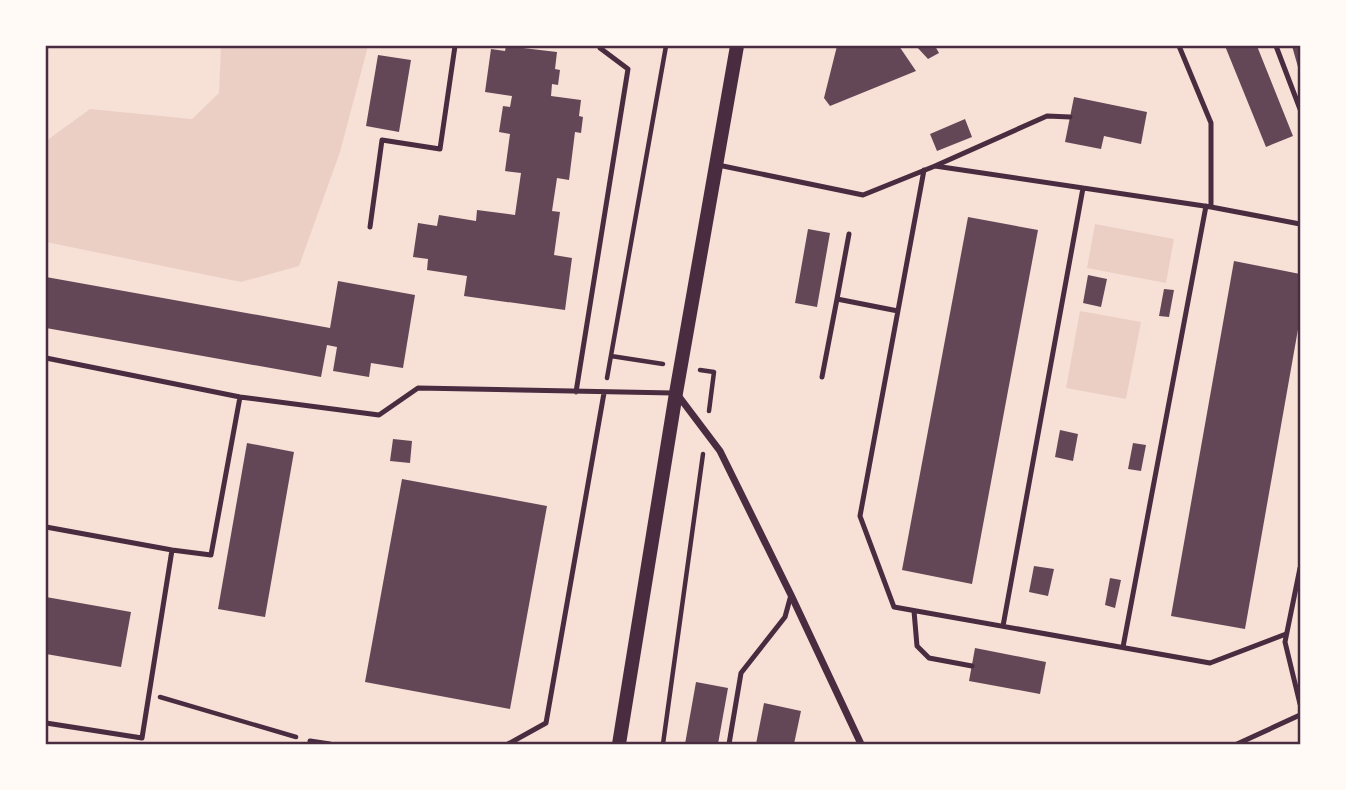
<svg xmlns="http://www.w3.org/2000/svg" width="1346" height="790" font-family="Rubik,sans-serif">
	<rect width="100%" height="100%" fill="#f7e1d7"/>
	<!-- green -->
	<path fill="#ebcfc5" d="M 221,46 L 368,46 L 340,152 L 299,266 L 241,282 L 46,242 L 46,141 L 90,109 L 192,119 L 219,93 Z
		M 1095,224 L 1174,239 L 1166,283 L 1087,268 Z
		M 1080,311 L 1141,322 L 1126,399 L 1066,388 Z"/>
	<!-- building -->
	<path fill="#644757" d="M 506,46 L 557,52 L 555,69 L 560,70 L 558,85 L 552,84 L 551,96 L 581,100 L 579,116 L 583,117 L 581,133 L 575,132 L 569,180 L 557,178 L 552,211 L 560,212 L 554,255 L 572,258 L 565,310 L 464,296 L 467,276 L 427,270 L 428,259 L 413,257 L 418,223 L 437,226 L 439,215 L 476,221 L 477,210 L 515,215 L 521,173 L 505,171 L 510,134 L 499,132 L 503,106 L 510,107 L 512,96 L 485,92 L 491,49 L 505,51 Z
		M 837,46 L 899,46 L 916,71 L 830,106 L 824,98 Z
		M 916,46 L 935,46 L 939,53 L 928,59 Z
		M 1225,46 L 1257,46 L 1293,136 L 1266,147 Z
		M 1292,46 L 1300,46 L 1300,74 Z
		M 378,55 L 411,60 L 399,132 L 366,126 Z
		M 1074,97 L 1147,112 L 1141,144 L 1104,136 L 1101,149 L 1065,142 Z
		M 965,119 L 972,137 L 937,151 L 930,134 Z
		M 968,217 L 1038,230 L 972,584 L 902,570 Z
		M 808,229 L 830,233 L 817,307 L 795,303 Z
		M 1234,261 L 1300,274 L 1300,318 L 1245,629 L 1171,616 Z
		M 1088,275 L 1107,279 L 1101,307 L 1083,303 Z
		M 46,277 L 330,328 L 338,281 L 415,295 L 403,368 L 371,363 L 369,377 L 333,371 L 337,347 L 327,345 L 321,377 L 46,328 Z
		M 1164,289 L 1174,290 L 1169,317 L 1159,316 Z
		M 1060,430 L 1078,434 L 1073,461 L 1055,457 Z
		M 393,439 L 412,441 L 410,463 L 390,461 Z
		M 247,443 L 294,452 L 265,617 L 218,609 Z
		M 1133,443 L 1146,445 L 1141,471 L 1128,469 Z
		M 402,479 L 547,506 L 510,709 L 365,682 Z
		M 1034,566 L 1054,569 L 1048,596 L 1029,592 Z
		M 1110,578 L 1121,580 L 1115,608 L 1105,605 Z
		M 46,597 L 131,612 L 121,667 L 46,654 Z
		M 975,648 L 1046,662 L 1040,694 L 969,681 Z
		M 696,682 L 728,688 L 718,744 L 685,744 Z
		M 764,703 L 801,711 L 794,744 L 756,744 Z"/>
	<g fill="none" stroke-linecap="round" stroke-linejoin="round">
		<!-- path -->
		<path stroke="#4a2c40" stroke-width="4.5" d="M 611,356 L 663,364
			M 700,370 L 714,372 L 709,411
			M 607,378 L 666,46
			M 160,697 L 296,737
			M 663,744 L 703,454"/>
		<!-- service -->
		<path stroke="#4a2c40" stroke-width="5" d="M 1179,46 L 1211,123 L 1211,207
			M 1276,46 L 1300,109
			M 718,165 L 863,195 L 935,166 L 1211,207 L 1300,224
			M 935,166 L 1047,116 L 1070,117
			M 924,170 L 860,516 L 894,607 L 1210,663 L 1286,634
			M 370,227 L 382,140 L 440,149 L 455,46
			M 837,299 L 849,234
			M 46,358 L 240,397 L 379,415 L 418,388 L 673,393
			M 822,377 L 837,299 L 898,311
			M 576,392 L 628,69 L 600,48 L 600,46
			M 46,527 L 172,550 L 211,555 L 240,397
			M 1300,568 L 1285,642 L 1300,704
			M 914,611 L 917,646 L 929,658 L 972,666
			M 1003,626 L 1083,188
			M 1123,647 L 1206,206
			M 46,723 L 142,738 L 172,550
			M 310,741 L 330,744
			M 508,744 L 546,723 L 604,393
			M 729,744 L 741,673 L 785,617 L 791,595
			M 1237,744 L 1300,715"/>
		<!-- minor -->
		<path stroke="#4a2c40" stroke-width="7" d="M 677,394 L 720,451 L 791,595 L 861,744"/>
		<!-- secondary -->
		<path stroke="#4a2c40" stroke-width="14" d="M 619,744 L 676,393 L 737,46"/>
	</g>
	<!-- border -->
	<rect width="1346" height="790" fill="none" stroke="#fffaf5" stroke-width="94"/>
	<rect x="47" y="47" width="1252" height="696" fill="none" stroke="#4a2c40" stroke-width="2.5"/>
</svg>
